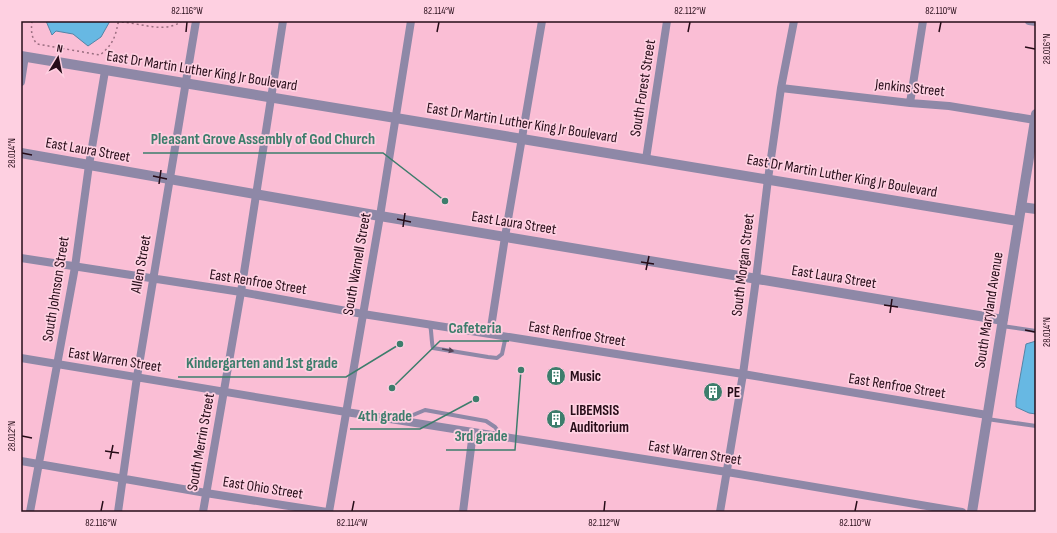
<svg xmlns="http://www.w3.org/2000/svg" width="1057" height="533" font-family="'Sofia Sans Condensed',sans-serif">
	<rect width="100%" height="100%" fill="#fabed5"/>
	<!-- water -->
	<path fill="#67b8e3" stroke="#5484a6" d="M 46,21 L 110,21 L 101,37 L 88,46 L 73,34 L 56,31 L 52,35 Z
		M 1036,341 L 1036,414 L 1029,413 L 1016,407 L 1016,400 L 1026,344 Z"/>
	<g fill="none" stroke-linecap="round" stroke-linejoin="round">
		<!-- path -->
		<path stroke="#996d7f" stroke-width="1.5" stroke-dasharray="2 3" stroke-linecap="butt" d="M 32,21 C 31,31 31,37 37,44 L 100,55 C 112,45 115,39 118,23 L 121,22 C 142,23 164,34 182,21"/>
		<!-- service -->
		<path stroke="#8e88a7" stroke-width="4" d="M 430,325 C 432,333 431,340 433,348 L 488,357 L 497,358 L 502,354 L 505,340 L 507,337
			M 1002,326 L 1036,331
			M 987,419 L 1036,426
			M 401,420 L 425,410 L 486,421 L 495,427 L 501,435"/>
		<!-- minor -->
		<path stroke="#8e88a7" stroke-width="8" d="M 1029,21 L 1036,22
			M 21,82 L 25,56
			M 781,88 L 910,103 L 949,106 L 1035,120
			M 910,103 L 923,21
			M 646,159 L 667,21
			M 21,258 L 241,292 L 363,314 L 743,374 L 987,415
			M 490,334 L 505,237 L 542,21
			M 21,358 L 346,412 L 727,472 L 962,512
			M 21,461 L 206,493 L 327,512
			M 30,512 L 75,267 L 89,165 L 105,71
			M 118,512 L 137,377 L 196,21
			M 203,512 L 241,292 L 283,21
			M 329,512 L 380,216 L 411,21
			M 463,512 L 473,432
			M 720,512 L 743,374 L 756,279 L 768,179 L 781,88 L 794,21"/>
		<!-- tertiary -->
		<path stroke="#8e88a7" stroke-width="10" d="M 21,56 L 1018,221
			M 21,153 L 380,216 L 1003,320
			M 1021,207 L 1036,209
			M 972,512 L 1036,114"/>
	</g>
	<!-- one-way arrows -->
	<defs><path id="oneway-solid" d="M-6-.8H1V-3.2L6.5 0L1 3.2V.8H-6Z"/></defs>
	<use fill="#554458" href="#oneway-solid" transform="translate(448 350) rotate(10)"/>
	<!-- ticks -->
	<path fill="none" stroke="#260c18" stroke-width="1.5" d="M 186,32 L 187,22M 437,32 L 439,22M 688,32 L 690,22M 939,32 L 941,22M 1025,47 L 1035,49M 22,153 L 32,155M 153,176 L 167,179M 159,184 L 161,170M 397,219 L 411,222M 403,227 L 405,213M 641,262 L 654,264M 646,270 L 649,256M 884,305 L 898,307M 890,313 L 892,299M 1025,330 L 1035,332M 22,436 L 32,438M 105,451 L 119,453M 110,459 L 113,445M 101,511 L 103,501M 352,511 L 354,501M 604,511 L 605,501M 855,511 L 857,501"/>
	<!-- icons -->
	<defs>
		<g id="building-disc" transform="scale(1)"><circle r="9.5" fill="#3d7d6c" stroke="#fed0e1"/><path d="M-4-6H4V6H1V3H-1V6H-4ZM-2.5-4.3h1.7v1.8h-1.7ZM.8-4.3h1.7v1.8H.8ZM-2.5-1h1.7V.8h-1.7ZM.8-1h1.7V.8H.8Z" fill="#fff"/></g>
	</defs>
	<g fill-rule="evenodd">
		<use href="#building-disc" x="556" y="376"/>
		<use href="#building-disc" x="713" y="392"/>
		<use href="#building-disc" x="556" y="419"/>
	</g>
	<g text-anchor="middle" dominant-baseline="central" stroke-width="3.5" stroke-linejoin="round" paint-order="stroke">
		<!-- street labels -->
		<g font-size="15" fill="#260c18" stroke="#fed0e1">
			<text transform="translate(202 71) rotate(9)">East Dr Martin Luther King Jr Boulevard</text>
			<text transform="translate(643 88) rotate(-81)">South Forest Street</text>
			<text transform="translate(910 88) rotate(6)">Jenkins Street</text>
			<text transform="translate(522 123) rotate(9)">East Dr Martin Luther King Jr Boulevard</text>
			<text transform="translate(88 150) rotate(10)">East Laura Street</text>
			<text transform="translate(842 176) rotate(10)">East Dr Martin Luther King Jr Boulevard</text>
			<text transform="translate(514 223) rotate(9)">East Laura Street</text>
			<text transform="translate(141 264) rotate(-80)">Allen Street</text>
			<text transform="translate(357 264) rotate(-80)">South Warnell Street</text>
			<text transform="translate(743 265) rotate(-83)">South Morgan Street</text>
			<text transform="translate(834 277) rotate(9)">East Laura Street</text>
			<text transform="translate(258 282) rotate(9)">East Renfroe Street</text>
			<text transform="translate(56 289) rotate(-81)">South Johnson Street</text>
			<text transform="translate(989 310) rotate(-81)">South Maryland Avenue</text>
			<text transform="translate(577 334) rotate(9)">East Renfroe Street</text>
			<text transform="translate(115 360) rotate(9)">East Warren Street</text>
			<text transform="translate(897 386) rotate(9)">East Renfroe Street</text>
			<text transform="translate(201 442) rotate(-80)">South Merrin Street</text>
			<text transform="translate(695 453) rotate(9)">East Warren Street</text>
			<text transform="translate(263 488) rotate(9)">East Ohio Street</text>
		</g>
		<!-- poi labels -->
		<g font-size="15" font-weight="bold" fill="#260c18" stroke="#fed0e1" text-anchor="start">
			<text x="570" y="376">Music</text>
			<text x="727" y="392">PE</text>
			<text x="570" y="410">LIBEMSIS<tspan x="570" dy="17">Auditorium</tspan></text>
		</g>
	</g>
	<!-- callouts -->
	<path fill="none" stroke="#3d7d6c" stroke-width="1.5" d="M445 201L383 153H143M392 388L440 341H509M400 344L346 377H178M476 399L420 429H350M521 370L515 450H446"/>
	<g fill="#3d7d6c" stroke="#fed0e1" stroke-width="1.5">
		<circle cx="445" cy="201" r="4"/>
		<circle cx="392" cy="388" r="4"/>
		<circle cx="400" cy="344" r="4"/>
		<circle cx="476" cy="399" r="4"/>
		<circle cx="521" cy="370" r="4"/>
	</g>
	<g font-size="16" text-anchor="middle" font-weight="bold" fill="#3d7d6c" stroke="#fed0e1" stroke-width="3.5" stroke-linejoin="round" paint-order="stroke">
		<text x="263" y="144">Pleasant Grove Assembly of God Church</text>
		<text x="475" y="333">Cafeteria</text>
		<text x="262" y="368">Kindergarten and 1st grade</text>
		<text x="385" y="421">4th grade</text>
		<text x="481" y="441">3rd grade</text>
	</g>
	<!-- border -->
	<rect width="1057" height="533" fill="none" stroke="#fed0e1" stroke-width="44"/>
	<!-- north arrow -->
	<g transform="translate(58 58) rotate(10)" stroke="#fed0e1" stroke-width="3" paint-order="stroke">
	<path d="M0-3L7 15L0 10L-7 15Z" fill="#260c18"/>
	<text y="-6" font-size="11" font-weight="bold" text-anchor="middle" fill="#260c18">N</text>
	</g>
	<rect x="22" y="22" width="1013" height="489" fill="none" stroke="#260c18" stroke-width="1.5"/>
	<g font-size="10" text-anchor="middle" fill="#260c18">
		<text x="187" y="14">82.116°W</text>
		<text x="439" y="14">82.114°W</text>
		<text x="690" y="14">82.112°W</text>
		<text x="941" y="14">82.110°W</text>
		<text transform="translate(1046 49) rotate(-90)" y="4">28.016°N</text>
		<text transform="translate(11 153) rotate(-90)" y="4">28.014°N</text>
		<text transform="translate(1046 332) rotate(-90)" y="4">28.014°N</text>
		<text transform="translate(11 436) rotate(-90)" y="4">28.012°N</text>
		<text x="101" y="526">82.116°W</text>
		<text x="352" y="526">82.114°W</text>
		<text x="604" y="526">82.112°W</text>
		<text x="855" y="526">82.110°W</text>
	</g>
</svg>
